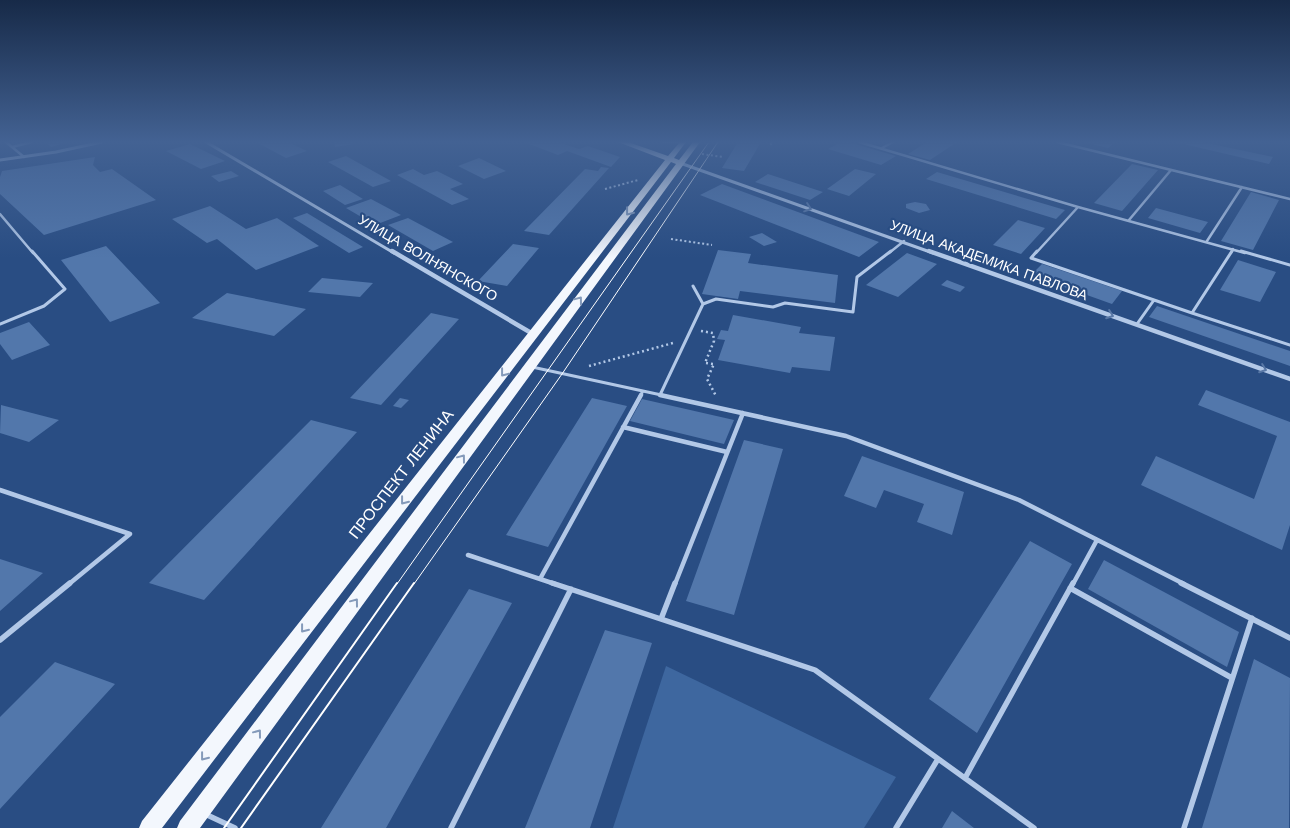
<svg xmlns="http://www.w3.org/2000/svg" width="1290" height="828" font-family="'Work Sans',sans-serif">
	<rect width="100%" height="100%" fill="#294d83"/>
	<!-- green -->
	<path fill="#3e679f" d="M 666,666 L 896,777 L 864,828 L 613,828 Z"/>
	<!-- building -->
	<path fill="#5277ab" d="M 45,142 L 68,142 L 51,147 Z
		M 256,142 L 288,142 L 307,151 L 286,158 Z
		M 334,142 L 354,142 L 354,144 L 335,147 Z
		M 524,142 L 558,142 L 579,149 L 588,146 L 620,157 L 611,167 L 567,151 L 558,155 Z
		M 738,142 L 761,142 L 744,171 L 722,168 Z
		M 841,142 L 848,142 L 896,156 L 881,165 L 828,149 Z
		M 927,142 L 957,142 L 930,160 L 908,154 Z
		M 1083,142 L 1115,142 L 1108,148 Z
		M 1175,142 L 1202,142 L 1273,157 L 1269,164 Z
		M 190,144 L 225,161 L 201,169 L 166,151 Z
		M 346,156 L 391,181 L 373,187 L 328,162 Z
		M 95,157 L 93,165 L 100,172 L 112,169 L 156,200 L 44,235 L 0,194 L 0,177 L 2,171 Z
		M 479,158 L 506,171 L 484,179 L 458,166 Z
		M 1132,164 L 1158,170 L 1122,211 L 1094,203 Z
		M 601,167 L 609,168 L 549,235 L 524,231 L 585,169 L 598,171 Z
		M 413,169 L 424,175 L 437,171 L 463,184 L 450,189 L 469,199 L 452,205 L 397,175 Z
		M 855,169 L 876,174 L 849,196 L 827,189 Z
		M 231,171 L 239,176 L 219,182 L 211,176 Z
		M 937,172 L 1065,210 L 1056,219 L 926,179 Z
		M 768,174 L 823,192 L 810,200 L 755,182 Z
		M 722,184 L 879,242 L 859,257 L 700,195 Z
		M 340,185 L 363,199 L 345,205 L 323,191 Z
		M 1251,192 L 1279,200 L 1253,250 L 1221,241 Z
		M 371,199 L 401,215 L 375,225 L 346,208 Z
		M 915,202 L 926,204 L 930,210 L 919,213 L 906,208 L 906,204 Z
		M 210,206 L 246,229 L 277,218 L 319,246 L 256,270 L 217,239 L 207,243 L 172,219 Z
		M 1156,208 L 1208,222 L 1200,233 L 1148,218 Z
		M 307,213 L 363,247 L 349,253 L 293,218 Z
		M 408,218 L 453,242 L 433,251 L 388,225 Z
		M 1018,220 L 1045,228 L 1021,254 L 993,245 Z
		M 762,233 L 777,242 L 764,246 L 749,237 Z
		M 513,244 L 539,248 L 507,286 L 478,281 Z
		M 106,246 L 160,303 L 110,322 L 61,260 Z
		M 718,250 L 751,254 L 748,263 L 838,275 L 835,303 L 740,291 L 738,299 L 702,294 Z
		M 907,253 L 937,264 L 898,297 L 866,285 Z
		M 1238,260 L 1276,272 L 1260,302 L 1220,290 Z
		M 1042,264 L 1072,274 L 1122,291 L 1112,304 L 1031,275 Z
		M 322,278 L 373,283 L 360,297 L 308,292 Z
		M 947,280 L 965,287 L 960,292 L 941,285 Z
		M 227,293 L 306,309 L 274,336 L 192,318 Z
		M 1157,306 L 1290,351 L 1290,366 L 1149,317 Z
		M 431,313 L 459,319 L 381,405 L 350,398 Z
		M 733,315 L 801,327 L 799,333 L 835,337 L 830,371 L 792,367 L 790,373 L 718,360 L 725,340 L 717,339 L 721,330 L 728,331 Z
		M 29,322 L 50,345 L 12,360 L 0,344 L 0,333 Z
		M 1206,390 L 1290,422 L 1290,525 L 1282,550 L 1141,485 L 1156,456 L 1254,499 L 1277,436 L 1198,405 Z
		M 400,398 L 409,400 L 401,408 L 393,406 Z
		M 592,398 L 627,406 L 548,547 L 506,535 Z
		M 642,399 L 734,420 L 724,444 L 630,421 Z
		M 1,405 L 59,420 L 29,442 L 0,433 Z
		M 311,420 L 357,432 L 204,600 L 149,583 Z
		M 744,440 L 783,449 L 734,615 L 686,601 Z
		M 862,456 L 964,492 L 952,535 L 917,522 L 924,504 L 884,490 L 876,508 L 844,496 Z
		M 1030,541 L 1072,564 L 977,733 L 929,699 Z
		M 0,559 L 43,573 L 0,611 Z
		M 1104,560 L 1239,632 L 1227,667 L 1088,589 Z
		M 469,589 L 512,603 L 386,828 L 321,828 Z
		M 605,630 L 652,643 L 590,828 L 525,828 Z
		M 1254,659 L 1290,678 L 1289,828 L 1202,828 Z
		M 55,662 L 115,684 L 0,809 L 0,717 Z
		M 952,811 L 974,828 L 942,828 Z"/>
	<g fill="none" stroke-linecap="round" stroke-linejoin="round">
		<!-- path-far1 -->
		<path stroke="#b2c8e7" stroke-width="2" stroke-dasharray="2 2.5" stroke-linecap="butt" d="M 702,154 L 723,157
			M 605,189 L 638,180
			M 671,239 L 712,245"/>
		<!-- path -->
		<path stroke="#b2c8e7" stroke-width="2.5" stroke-dasharray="2 3" stroke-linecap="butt" d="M 701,331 L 713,333 L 714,341 L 705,363 L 714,364 L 707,379 L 716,396
			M 589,366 L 673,343"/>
		<!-- lane-far3 -->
		<path stroke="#b2c8e7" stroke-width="2.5" d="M 6,142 L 24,157
			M 663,142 L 684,142
			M 771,142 L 771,144
			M 859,142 L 1078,207 L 1245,253
			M 1057,142 L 1290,199
			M 12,147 L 32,142
			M 882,148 L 893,142
			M 0,214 L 33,253
			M 1129,220 L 1171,170
			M 1207,241 L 1242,187
			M 889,253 L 904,241
			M 1036,253 L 1078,207
			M 1231,253 L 1233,249"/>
		<!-- lane-far2 -->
		<path stroke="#b2c8e7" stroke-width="3" d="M 1037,251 L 1031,258 L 1154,300 L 1137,324
			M 1241,251 L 1290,265
			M 693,286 L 703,304
			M 1154,300 L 1192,313 L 1232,251
			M 1192,313 L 1290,345
			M 0,324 L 44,306 L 65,289 L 32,251
			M 532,367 L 666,396
			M 660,395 L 703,304 L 716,299 L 773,307 L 785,303 L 853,312 L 857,277 L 891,251
			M 640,396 L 643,391"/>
		<!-- lane-far1 -->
		<path stroke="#b2c8e7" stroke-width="4.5" d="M 660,395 L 846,436 L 1019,500 L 1184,584
			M 623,427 L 727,452
			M 0,490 L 130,534 L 69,584
			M 468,555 L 555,584
			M 540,579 L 641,395
			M 675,584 L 743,413
			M 1073,584 L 1097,540"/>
		<!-- lane -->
		<path stroke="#b2c8e7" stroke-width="5.5" d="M 552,583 L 815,670 L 1034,828
			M 1181,583 L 1290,638
			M 1070,588 L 1232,678
			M 661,619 L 675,583
			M 0,640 L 70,583
			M 965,778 L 1073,583
			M 205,814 L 235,828
			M 451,828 L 571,589
			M 896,828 L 938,759
			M 1184,828 L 1252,618"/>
		<!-- street-far1 -->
		<path stroke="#b2c8e7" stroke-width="3" d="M 206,142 L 394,253
			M 0,160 L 56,152 L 102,142
			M 680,163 L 933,253"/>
		<!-- street -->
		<path stroke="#b2c8e7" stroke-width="4.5" d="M 392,251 L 533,334
			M 929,251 L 1290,379"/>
		<!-- primary -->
		<path fill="#f3f7fd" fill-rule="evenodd" d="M 618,142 L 628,142 L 668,156 L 680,142 L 686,142 L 674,158 L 679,160 L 693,142 L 700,142 L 200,828 L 177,828 L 180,821 L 676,164 L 671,162 L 162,828 L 139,828 L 142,821 L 665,160 Z"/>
		<!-- tram-far1 -->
		<path stroke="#fff" stroke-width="1" d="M 397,584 L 709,142
			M 414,584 L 562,374 L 718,142"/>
		<!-- tram -->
		<path stroke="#fff" stroke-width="2" d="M 224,828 L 397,583
			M 241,828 L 414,583"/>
	</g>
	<!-- one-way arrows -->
	<defs><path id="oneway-chevron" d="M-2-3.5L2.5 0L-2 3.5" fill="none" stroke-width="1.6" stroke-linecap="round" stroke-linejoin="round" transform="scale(1.25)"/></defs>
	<g stroke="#5978a6">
		<use href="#oneway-chevron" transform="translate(808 208) rotate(19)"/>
		<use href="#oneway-chevron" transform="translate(1110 315) rotate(20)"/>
		<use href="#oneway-chevron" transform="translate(1263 369) rotate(20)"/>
	</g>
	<g stroke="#849aba">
		<use href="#oneway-chevron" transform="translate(629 212) rotate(128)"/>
		<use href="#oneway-chevron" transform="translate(579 300) rotate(-53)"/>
		<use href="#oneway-chevron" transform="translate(504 373) rotate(128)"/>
		<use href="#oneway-chevron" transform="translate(462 458) rotate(-53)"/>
		<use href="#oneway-chevron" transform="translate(404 501) rotate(128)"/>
		<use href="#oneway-chevron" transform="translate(355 602) rotate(-53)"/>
		<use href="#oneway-chevron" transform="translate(304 629) rotate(128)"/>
		<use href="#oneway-chevron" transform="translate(258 733) rotate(-53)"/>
		<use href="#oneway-chevron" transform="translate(204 757) rotate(128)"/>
	</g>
	<!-- sky -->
	<linearGradient id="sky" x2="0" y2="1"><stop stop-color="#172a48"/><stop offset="0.55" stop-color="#436293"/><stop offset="1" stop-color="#436293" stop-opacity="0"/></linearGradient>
	<rect width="1290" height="258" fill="url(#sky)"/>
	<g text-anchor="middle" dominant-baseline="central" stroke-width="4.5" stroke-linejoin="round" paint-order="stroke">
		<!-- far-street labels -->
		<g font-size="14" fill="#fff" stroke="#294d83">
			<text transform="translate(428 258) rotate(30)">УЛИЦА ВОЛНЯНСКОГО</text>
			<text transform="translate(989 260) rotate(20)">УЛИЦА АКАДЕМИКА ПАВЛОВА</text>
		</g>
		<!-- street labels -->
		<g font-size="16" fill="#fff" stroke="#294d83">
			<text transform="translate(401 474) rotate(-52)">ПРОСПЕКТ ЛЕНИНА</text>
		</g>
	</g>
</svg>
